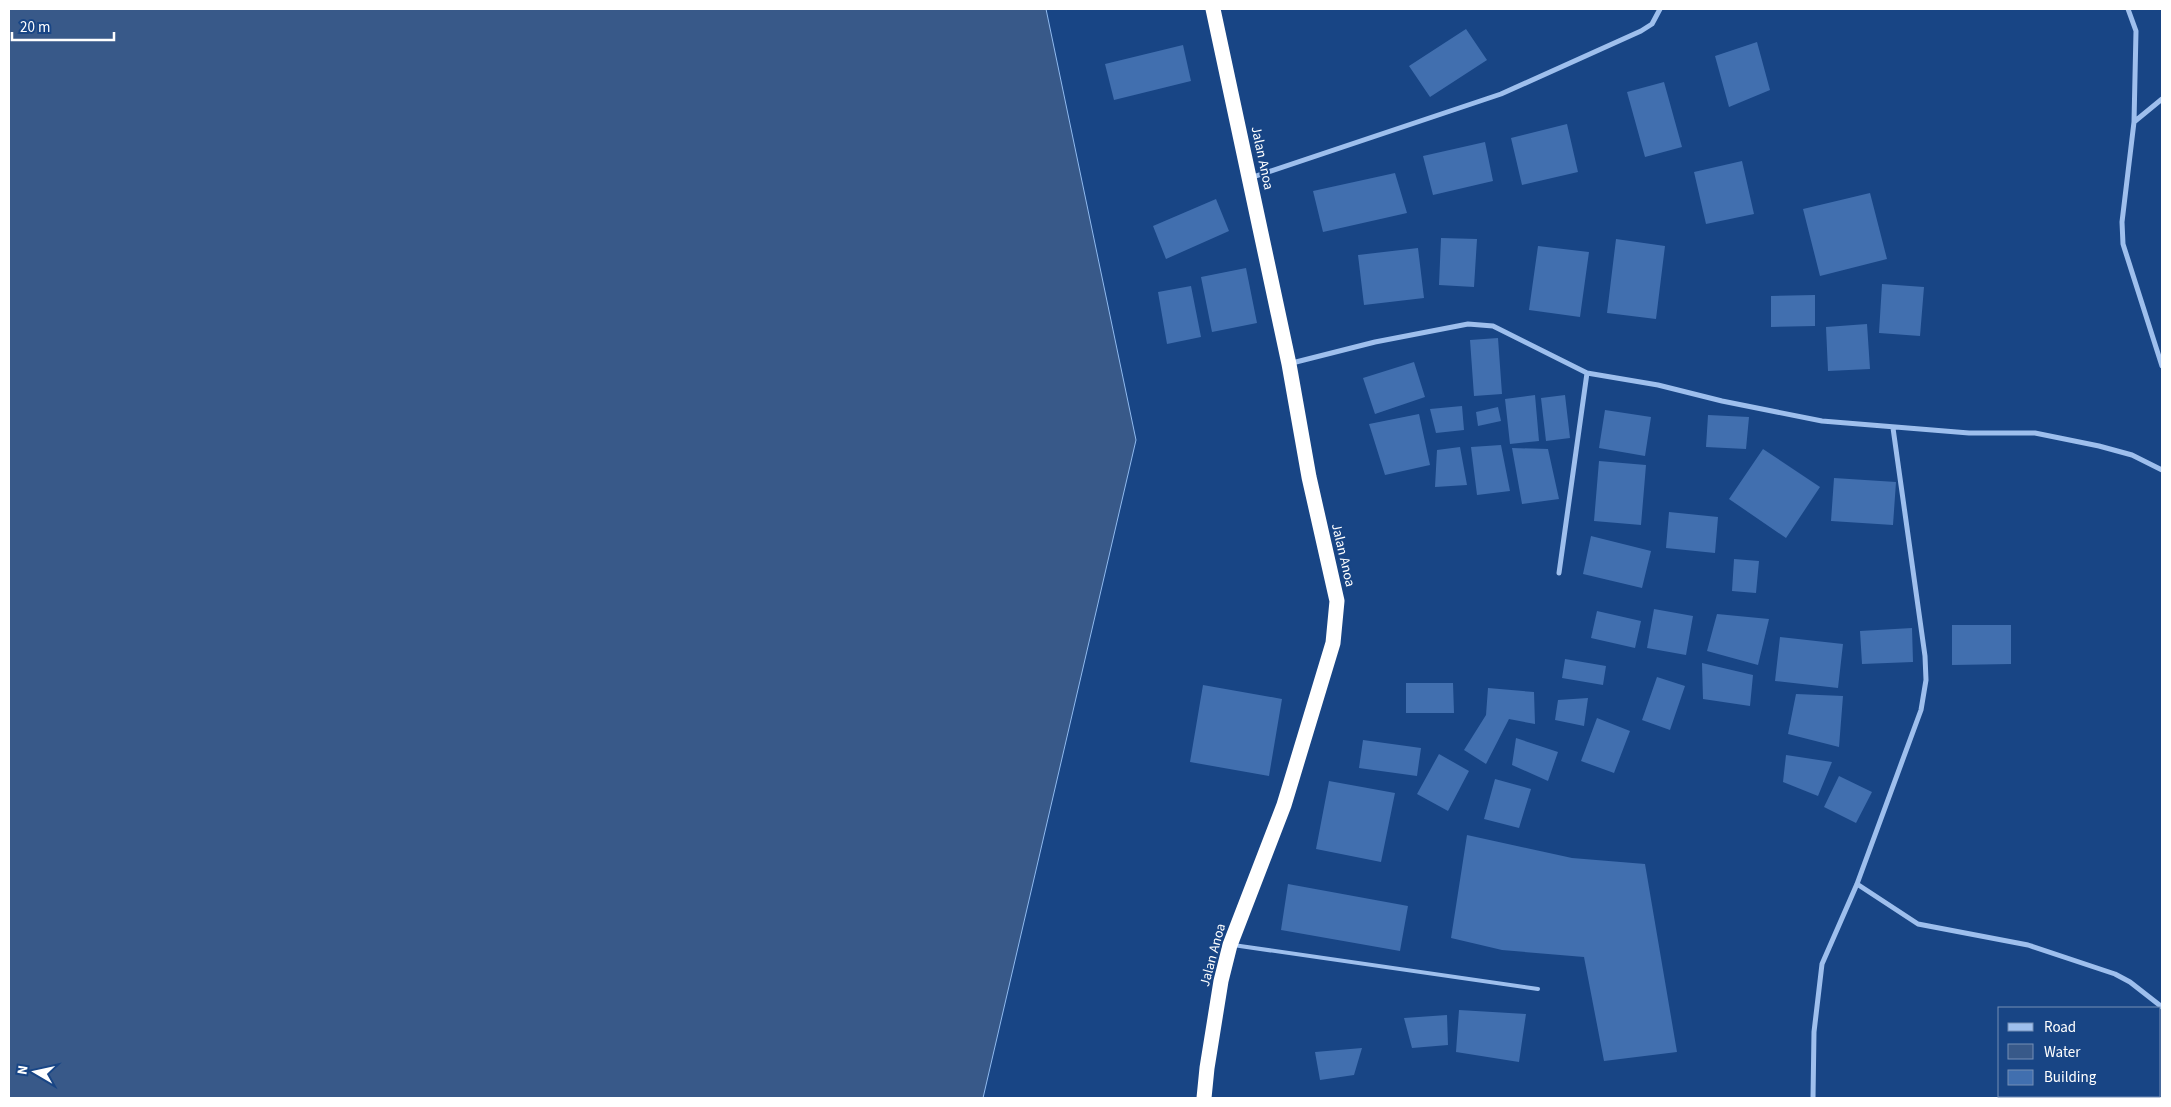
<svg xmlns="http://www.w3.org/2000/svg" width="2171" height="1107" font-family="'Source Sans 3',sans-serif">
	<rect width="100%" height="100%" fill="#184585"/>
	<!-- water -->
	<path fill="#385989" stroke="#90baef" d="M 9,9 L 1046,9 L 1136,440 L 983,1098 L 9,1098 Z"/>
	<!-- building -->
	<path fill="#416faf" d="M 1466,29 L 1487,60 L 1430,97 L 1409,66 Z
		M 1757,42 L 1770,90 L 1729,107 L 1715,56 Z
		M 1183,45 L 1191,81 L 1114,100 L 1105,64 Z
		M 1664,82 L 1682,147 L 1645,157 L 1627,92 Z
		M 1567,124 L 1578,172 L 1522,185 L 1511,138 Z
		M 1485,142 L 1493,181 L 1433,195 L 1423,156 Z
		M 1742,161 L 1754,214 L 1706,224 L 1694,172 Z
		M 1395,173 L 1407,213 L 1323,232 L 1313,191 Z
		M 1870,193 L 1887,259 L 1820,276 L 1803,209 Z
		M 1216,199 L 1229,231 L 1166,259 L 1153,226 Z
		M 1441,238 L 1477,239 L 1474,287 L 1439,285 Z
		M 1616,239 L 1665,246 L 1656,319 L 1607,313 Z
		M 1538,246 L 1589,252 L 1580,317 L 1529,310 Z
		M 1418,248 L 1424,298 L 1364,305 L 1358,255 Z
		M 1246,268 L 1257,323 L 1212,332 L 1201,277 Z
		M 1882,284 L 1924,287 L 1920,336 L 1879,333 Z
		M 1191,286 L 1201,337 L 1167,344 L 1158,292 Z
		M 1815,295 L 1815,326 L 1771,327 L 1771,296 Z
		M 1867,324 L 1870,369 L 1828,371 L 1826,327 Z
		M 1498,338 L 1502,394 L 1474,396 L 1470,340 Z
		M 1414,362 L 1425,397 L 1375,414 L 1363,378 Z
		M 1535,395 L 1539,441 L 1510,444 L 1505,399 Z
		M 1565,395 L 1570,438 L 1546,441 L 1541,398 Z
		M 1462,406 L 1464,430 L 1436,433 L 1430,409 Z
		M 1498,407 L 1501,421 L 1478,426 L 1476,412 Z
		M 1605,410 L 1651,417 L 1645,456 L 1599,448 Z
		M 1419,414 L 1430,465 L 1385,475 L 1369,424 Z
		M 1708,415 L 1749,417 L 1746,449 L 1706,447 Z
		M 1501,445 L 1510,491 L 1477,495 L 1471,447 Z
		M 1460,447 L 1467,485 L 1435,487 L 1437,450 Z
		M 1512,448 L 1548,449 L 1559,499 L 1522,504 Z
		M 1763,449 L 1820,487 L 1786,538 L 1729,499 Z
		M 1599,461 L 1646,465 L 1641,525 L 1594,521 Z
		M 1834,478 L 1896,482 L 1893,525 L 1831,521 Z
		M 1669,512 L 1718,517 L 1715,553 L 1666,548 Z
		M 1591,536 L 1651,551 L 1642,588 L 1583,574 Z
		M 1734,559 L 1759,561 L 1756,593 L 1732,591 Z
		M 1654,609 L 1693,616 L 1686,655 L 1647,648 Z
		M 1597,611 L 1641,621 L 1635,648 L 1591,638 Z
		M 1717,614 L 1769,619 L 1758,665 L 1707,651 Z
		M 1952,625 L 2011,625 L 2011,664 L 1952,665 Z
		M 1912,628 L 1913,662 L 1862,664 L 1860,631 Z
		M 1780,637 L 1843,644 L 1838,688 L 1775,681 Z
		M 1565,659 L 1606,666 L 1603,685 L 1562,678 Z
		M 1702,663 L 1753,675 L 1750,706 L 1703,699 Z
		M 1657,677 L 1685,686 L 1670,730 L 1642,720 Z
		M 1406,683 L 1453,683 L 1454,713 L 1406,713 Z
		M 1203,685 L 1282,699 L 1269,776 L 1190,762 Z
		M 1488,688 L 1534,692 L 1535,724 L 1509,719 L 1486,764 L 1464,750 L 1486,715 Z
		M 1796,694 L 1843,696 L 1839,747 L 1788,734 Z
		M 1588,698 L 1584,726 L 1555,720 L 1558,700 Z
		M 1597,718 L 1630,731 L 1614,773 L 1581,761 Z
		M 1516,738 L 1558,752 L 1548,781 L 1512,765 Z
		M 1363,740 L 1421,748 L 1417,776 L 1359,768 Z
		M 1439,754 L 1469,771 L 1448,811 L 1417,794 Z
		M 1786,755 L 1832,762 L 1818,796 L 1783,782 Z
		M 1839,776 L 1872,792 L 1856,823 L 1824,807 Z
		M 1495,779 L 1531,789 L 1519,828 L 1484,819 Z
		M 1329,781 L 1395,793 L 1381,862 L 1316,849 Z
		M 1467,835 L 1572,858 L 1645,864 L 1677,1052 L 1604,1061 L 1584,957 L 1502,950 L 1451,938 Z
		M 1288,884 L 1408,906 L 1400,951 L 1281,930 Z
		M 1459,1010 L 1526,1014 L 1519,1062 L 1456,1052 Z
		M 1447,1015 L 1448,1045 L 1412,1048 L 1404,1018 Z
		M 1362,1048 L 1354,1075 L 1320,1080 L 1315,1052 Z"/>
	<g fill="none" stroke-linecap="round" stroke-linejoin="round">
		<!-- lane -->
		<path stroke="#9ebfed" stroke-width="4" d="M 1233,945 L 1538,989"/>
		<!-- street -->
		<path stroke="#9ebfed" stroke-width="5" d="M 2128,9 L 2136,31 L 2134,122 L 2162,99
			M 2134,122 L 2122,222 L 2123,244 L 2162,366
			M 1250,178 L 1501,94 L 1641,31 L 1652,24 L 1660,9
			M 1292,363 L 1375,342 L 1468,324 L 1493,326 L 1587,373 L 1658,385 L 1722,401 L 1822,421 L 1969,433 L 2035,433 L 2099,446 L 2132,455 L 2162,470
			M 1559,573 L 1587,373
			M 1857,884 L 1918,924 L 2028,945 L 2115,974 L 2130,982 L 2162,1007
			M 1813,1098 L 1814,1032 L 1822,964 L 1857,884 L 1921,710 L 1926,680 L 1925,656 L 1893,428"/>
		<!-- highway -->
		<path stroke="#fff" stroke-width="15" d="M 1204,1098 L 1207,1068 L 1221,981 L 1230,945 L 1284,805 L 1333,643 L 1337,601 L 1309,477 L 1289,364 L 1213,9"/>
	</g>
	<g text-anchor="middle" dominant-baseline="central" stroke-width="4" stroke-linejoin="round" paint-order="stroke">
		<!-- street labels -->
		<g font-size="14" fill="#fff" stroke="#184585">
			<text transform="translate(1262 158) rotate(78)">Jalan Anoa</text>
			<text transform="translate(1343 555) rotate(77)">Jalan Anoa</text>
			<text transform="translate(1213 955) rotate(-75)">Jalan Anoa</text>
		</g>
	</g>
	<!-- border -->
	<rect width="2171" height="1107" fill="none" stroke="#ffffff" stroke-width="20"/>
	<!-- legend -->
	<rect x="1998" y="1007" width="162" height="90" fill="#184585" stroke="#748fb6"/>
	<rect x="2008" y="1023" width="25" height="8" fill="#9ebfed" stroke="#748fb6"/>
	<text x="2044" y="1032" font-size="15" fill="#ffffff">Road</text>
	<rect x="2008" y="1044" width="25" height="15" fill="#385989" stroke="#748fb6"/>
	<text x="2044" y="1057" font-size="15" fill="#ffffff">Water</text>
	<rect x="2008" y="1070" width="25" height="15" fill="#416faf" stroke="#748fb6"/>
	<text x="2044" y="1082" font-size="15" fill="#ffffff">Building</text>
	<!-- north arrow -->
	<g transform="translate(35 1072) rotate(279)" stroke="#184585" stroke-width="4" paint-order="stroke">
	<path d="M0-4L9 19L0 12L-9 19Z" fill="#ffffff"/>
	<text y="-8" font-size="14" font-weight="bold" text-anchor="middle" fill="#ffffff">N</text>
	</g>
	<!-- scale -->
	<path d="M12 32v8h102v-8" fill="none" stroke="#ffffff" stroke-width="2.5"/>
	<text x="20" y="32" font-size="15" fill="#ffffff" stroke="#184585" stroke-width="4" paint-order="stroke">20 m</text>
</svg>
